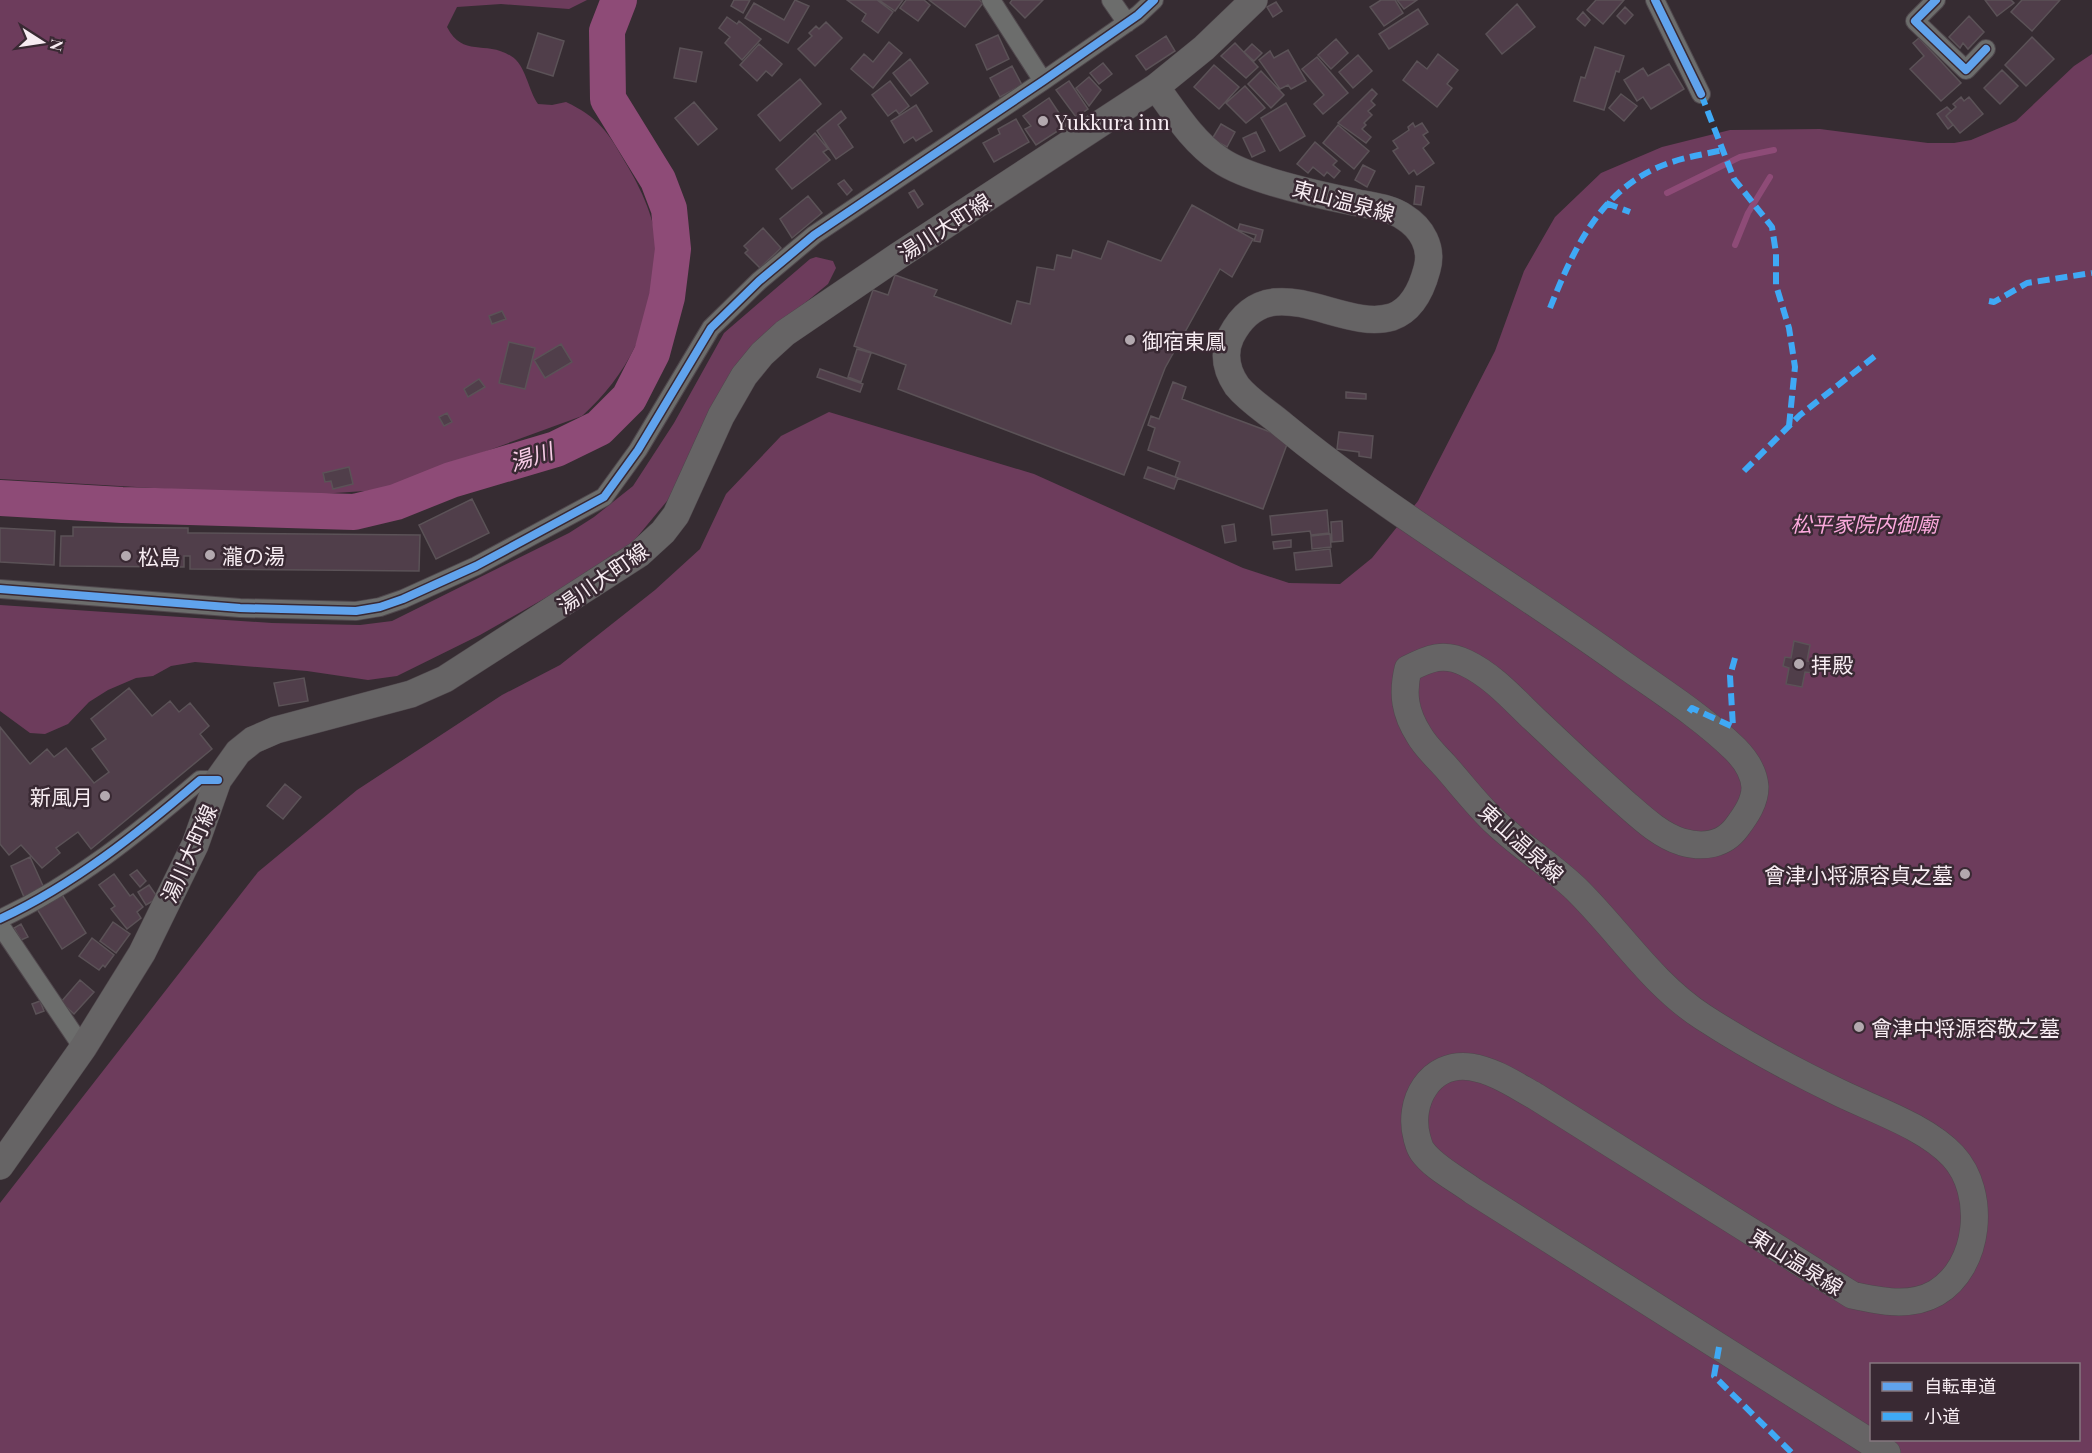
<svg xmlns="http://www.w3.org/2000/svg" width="2092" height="1453" font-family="'Playfair Display','Noto Sans JP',serif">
	<rect width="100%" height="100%" fill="#362c32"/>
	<!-- green -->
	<path fill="#6d3c5c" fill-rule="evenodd" d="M 0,0 L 587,0 L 569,9 L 501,4 L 457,7 L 447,27 C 463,58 486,40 511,56 C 526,65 528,90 538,104 L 552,105 L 566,102 C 598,117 608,132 625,162 C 642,190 659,226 657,260 C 654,322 627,376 582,416 L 380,490 L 289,496 L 0,479 Z
		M 2092,54 L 2092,1453 L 0,1453 L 0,1203 L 258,872 L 357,790 L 502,695 L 560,665 L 655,590 L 700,549 L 726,494 L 781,436 L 829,412 L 1034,474 L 1243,568 L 1289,583 L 1340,584 L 1372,558 L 1418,501 L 1495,351 L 1524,271 L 1555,217 L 1601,173 L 1662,147 L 1730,130 L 1820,129 L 1928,143 L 1954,143 L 1971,140 L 2016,121 L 2074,66 ZM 1872,1364 L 2078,1364 L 2078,1440 L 1872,1440 Z
		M 816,257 L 833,261 L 836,268 L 828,284 L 777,326 L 667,501 L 623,554 L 480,635 L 397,676 L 368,680 L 307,671 L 195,662 L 171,666 L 153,676 L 136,678 L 108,690 L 89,702 L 68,724 L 45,734 L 30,733 L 0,711 L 0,605 L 272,623 L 360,625 L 392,621 L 569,533 L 594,517 L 633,486 L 674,423 L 724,333 L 810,259 Z"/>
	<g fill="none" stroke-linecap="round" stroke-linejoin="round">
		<!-- stream -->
		<path stroke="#8e4b77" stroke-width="6" d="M 1667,193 L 1740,157 L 1774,150
			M 1735,245 L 1748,213 L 1770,177"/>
		<!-- river -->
		<path stroke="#8e4b77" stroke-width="36" d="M 0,498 L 122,505 L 354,512 L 396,502 L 451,480 L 556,449 L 599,428 L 629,398 L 652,353 L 667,297 L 673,249 L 669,209 L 658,180 L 608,99 L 607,31 L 619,0"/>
	</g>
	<!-- building -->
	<path fill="#503e4a" stroke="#5b5257" stroke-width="1.5" d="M 734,0 L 750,0 L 743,13 L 731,6 Z
		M 795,0 L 809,6 L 788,43 L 745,18 L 754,3 L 784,20 Z
		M 847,0 L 877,0 L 893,12 L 878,33 L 862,21 L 866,14 Z
		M 879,0 L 903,0 L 895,11 Z
		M 906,0 L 924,0 L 930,5 L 918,21 L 900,8 Z
		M 929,0 L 979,0 L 983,3 L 965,27 Z
		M 1012,0 L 1043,0 L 1025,18 L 1010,3 Z
		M 1381,0 L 1395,0 L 1403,13 L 1384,26 L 1370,7 Z
		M 1397,0 L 1417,0 L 1404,9 Z
		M 1596,0 L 1624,0 L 1603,24 L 1587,10 Z
		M 1985,0 L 2011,0 L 2014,3 L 1997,16 Z
		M 2022,0 L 2060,0 L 2032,31 L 2011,12 Z
		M 1276,2 L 1282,11 L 1273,17 L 1267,7 Z
		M 1517,4 L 1535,27 L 1502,54 L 1486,34 Z
		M 1625,7 L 1633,15 L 1625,24 L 1617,16 Z
		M 1418,9 L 1428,24 L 1389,49 L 1379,34 Z
		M 1583,12 L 1590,20 L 1585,26 L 1577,19 Z
		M 1969,16 L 1984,32 L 1968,49 L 1963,43 L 1960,48 L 1949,37 Z
		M 727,17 L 737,24 L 739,21 L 761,39 L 742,60 L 725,43 L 730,37 L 719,28 Z
		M 826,22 L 842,38 L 815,66 L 798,49 L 812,36 L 809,33 L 816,26 L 819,29 Z
		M 538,33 L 564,41 L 553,76 L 527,68 Z
		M 998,35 L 1009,59 L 987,70 L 976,45 Z
		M 1166,36 L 1175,51 L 1146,70 L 1136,56 Z
		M 2032,37 L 2054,59 L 2026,86 L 2005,65 Z
		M 1919,38 L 1961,83 L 1941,101 L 1910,69 L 1924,56 L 1913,43 Z
		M 1336,39 L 1348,53 L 1331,69 L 1318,55 Z
		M 889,42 L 902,53 L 873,88 L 851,69 L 864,54 L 873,62 Z
		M 1235,43 L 1258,67 L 1246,78 L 1221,56 Z
		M 759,44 L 782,64 L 772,76 L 766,71 L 757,81 L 740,65 Z
		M 1252,44 L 1262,53 L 1254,61 L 1244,52 Z
		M 1595,47 L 1624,56 L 1619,72 L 1616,71 L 1604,110 L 1574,101 L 1581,77 L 1585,78 Z
		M 680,48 L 702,52 L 696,82 L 674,78 Z
		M 1288,50 L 1306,81 L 1291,89 L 1288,85 L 1280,89 L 1259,60 L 1270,51 L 1274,58 Z
		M 1438,54 L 1458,70 L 1447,84 L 1452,88 L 1437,107 L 1403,80 L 1417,61 L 1427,69 Z
		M 1358,55 L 1372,71 L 1353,88 L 1339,72 Z
		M 1317,57 L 1348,93 L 1323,114 L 1314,104 L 1324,95 L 1302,69 Z
		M 910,59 L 928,83 L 911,96 L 893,73 Z
		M 1103,63 L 1112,74 L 1099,84 L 1090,73 Z
		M 1669,64 L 1684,89 L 1651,109 L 1643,97 L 1637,101 L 1624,80 L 1643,68 L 1648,76 Z
		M 1214,65 L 1239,87 L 1219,109 L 1194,87 Z
		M 1012,66 L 1022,85 L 1000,97 L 990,78 Z
		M 2002,70 L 2018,86 L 2000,104 L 1984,88 Z
		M 1261,71 L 1284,95 L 1271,108 L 1248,84 Z
		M 1089,77 L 1101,90 L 1089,106 L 1076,88 Z
		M 800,79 L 821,104 L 780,141 L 758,115 Z
		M 890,81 L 909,106 L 899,114 L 896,110 L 888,116 L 872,95 Z
		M 1069,81 L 1088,109 L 1076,117 L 1056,90 Z
		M 1245,86 L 1265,108 L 1246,123 L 1226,103 Z
		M 1372,89 L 1377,94 L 1371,101 L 1375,105 L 1368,111 L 1372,115 L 1364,123 L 1366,125 L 1362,129 L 1371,137 L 1366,143 L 1338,123 Z
		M 1621,94 L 1637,106 L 1624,121 L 1609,108 Z
		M 1961,97 L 1964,101 L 1969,97 L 1983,114 L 1960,133 L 1946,116 L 1956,107 L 1953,104 Z
		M 1049,98 L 1067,125 L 1036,145 L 1025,129 L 1031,126 L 1023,116 Z
		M 694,102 L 717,129 L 698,145 L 675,118 Z
		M 1286,103 L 1305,136 L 1280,151 L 1261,118 Z
		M 916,105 L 932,131 L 916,141 L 913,137 L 904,143 L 891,121 Z
		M 1947,107 L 1951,111 L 1946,116 L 1953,125 L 1948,129 L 1937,114 Z
		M 841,111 L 846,118 L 838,125 L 853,147 L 836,159 L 817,131 Z
		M 1016,119 L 1029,142 L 994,162 L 983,143 L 1000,134 L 998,129 Z
		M 1413,123 L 1415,127 L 1422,123 L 1428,132 L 1423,135 L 1429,143 L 1423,148 L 1434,163 L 1417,175 L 1414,170 L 1409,174 L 1393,151 L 1398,148 L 1393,141 L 1409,130 L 1408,127 Z
		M 1221,124 L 1235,132 L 1227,147 L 1212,139 Z
		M 1338,125 L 1369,151 L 1354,169 L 1323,143 Z
		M 1256,132 L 1265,151 L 1252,157 L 1243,138 Z
		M 815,133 L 828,149 L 823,152 L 830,160 L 792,189 L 776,169 Z
		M 1315,142 L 1337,161 L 1333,165 L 1340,171 L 1334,178 L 1327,172 L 1324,176 L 1313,167 L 1308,173 L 1297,164 Z
		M 1363,165 L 1375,171 L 1367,187 L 1355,180 Z
		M 844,180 L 852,190 L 847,195 L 838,184 Z
		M 1416,186 L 1424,187 L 1421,205 L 1414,204 Z
		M 914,190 L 923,204 L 918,208 L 909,193 Z
		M 808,196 L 822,213 L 792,238 L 780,219 Z
		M 1192,205 L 1253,239 L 1232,277 L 1220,269 L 1165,368 L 1124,475 L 898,389 L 906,365 L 854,346 L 873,290 L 888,295 L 895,275 L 937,290 L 934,296 L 1011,324 L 1017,301 L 1030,304 L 1037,267 L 1054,270 L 1057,255 L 1071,258 L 1073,250 L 1101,259 L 1108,241 L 1161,261 Z
		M 1240,224 L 1263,230 L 1260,242 L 1254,241 L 1256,235 L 1238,230 Z
		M 763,228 L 781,248 L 760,268 L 745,253 L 748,250 L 744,246 Z
		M 502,311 L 506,319 L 492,324 L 489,316 Z
		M 509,342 L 535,348 L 525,389 L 499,383 Z
		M 561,344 L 572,362 L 545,378 L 534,360 Z
		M 857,349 L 871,353 L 861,382 L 848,377 Z
		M 820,369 L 863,384 L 860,392 L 817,377 Z
		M 479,379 L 485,387 L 468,397 L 464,389 Z
		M 1173,382 L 1186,387 L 1182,399 L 1289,439 L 1263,509 L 1175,477 L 1180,462 L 1148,450 L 1155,428 L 1148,425 L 1151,416 L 1159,419 Z
		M 1346,392 L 1366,394 L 1366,399 L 1346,398 Z
		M 447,413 L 452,422 L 444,426 L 439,417 Z
		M 1339,432 L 1373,436 L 1371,458 L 1359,456 L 1359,452 L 1337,449 Z
		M 349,467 L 353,484 L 333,489 L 331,481 L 325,482 L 323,473 Z
		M 1148,467 L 1178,478 L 1174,489 L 1144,478 Z
		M 472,499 L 489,533 L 436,559 L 419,525 Z
		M 1327,510 L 1329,533 L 1311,535 L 1310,531 L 1272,535 L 1270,516 Z
		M 1342,521 L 1343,541 L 1332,542 L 1331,522 Z
		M 1234,524 L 1236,541 L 1225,543 L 1222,526 Z
		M 73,527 L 188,528 L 188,533 L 200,533 L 420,535 L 419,571 L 190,569 L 190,556 L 184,556 L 184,567 L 60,566 L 61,536 L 73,536 Z
		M 0,528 L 55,531 L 54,565 L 0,562 Z
		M 1330,534 L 1331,547 L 1312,549 L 1311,536 Z
		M 1291,540 L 1291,547 L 1274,549 L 1273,542 Z
		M 1330,549 L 1332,566 L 1296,570 L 1294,553 Z
		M 1794,641 L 1810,645 L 1807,661 L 1815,663 L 1813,673 L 1805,672 L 1802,687 L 1786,684 L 1789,668 L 1783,666 L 1785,657 L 1791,658 Z
		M 304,678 L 308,701 L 279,706 L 274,683 Z
		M 129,688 L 152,716 L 170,701 L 179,712 L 190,703 L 209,726 L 200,734 L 212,749 L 91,849 L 78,832 L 56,848 L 60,853 L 42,868 L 21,845 L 9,855 L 0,844 L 0,727 L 30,764 L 47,749 L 54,757 L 66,748 L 94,783 L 109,772 L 92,749 L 106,739 L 91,719 Z
		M 285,784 L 301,797 L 283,819 L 267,806 Z
		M 30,857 L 44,888 L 24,897 L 11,866 Z
		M 137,870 L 146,881 L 140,887 L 130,875 Z
		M 114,874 L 130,896 L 133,894 L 143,907 L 137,912 L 141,918 L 127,929 L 111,909 L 115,906 L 99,885 Z
		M 149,885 L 158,898 L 146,905 L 138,892 Z
		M 61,893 L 86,933 L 62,949 L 37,909 Z
		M 113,922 L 130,934 L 116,953 L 100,941 Z
		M 21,924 L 28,937 L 21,940 L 14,928 Z
		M 92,938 L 114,955 L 105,967 L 103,965 L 99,970 L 79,956 Z
		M 80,980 L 94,992 L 74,1014 L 61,1002 Z
		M 40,1001 L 44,1011 L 36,1014 L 32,1004 Z"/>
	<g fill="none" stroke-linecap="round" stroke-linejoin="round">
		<!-- minor casing -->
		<g stroke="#50484d" stroke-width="20">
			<path id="minor" d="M 991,0 L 1043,81
				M 1111,0 L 1127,23
				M 1655,0 L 1701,94
				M 1936,0 L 1915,21 L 1966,70 L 1986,49
				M 0,589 L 240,608 L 356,611 L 380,607 L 403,599 L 476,566 L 604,497 L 638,450 L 711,328 L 759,281 L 814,235 L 1043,81 L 1138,15 L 1154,0
				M 0,919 C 75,884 138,833 200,780 L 218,780
				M 0,925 L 83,1048"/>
		</g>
		<!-- secondary casing -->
		<g stroke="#50484d" stroke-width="28">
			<path id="secondary" d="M 1156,87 C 1175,113 1193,142 1220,160 C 1247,179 1319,195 1354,202 C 1370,206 1390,207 1404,217 C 1422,228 1433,248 1427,269 C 1422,288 1412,310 1392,317 C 1340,333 1269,262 1231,336 C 1223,353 1226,370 1237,386 C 1250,402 1268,412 1284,426 C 1391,514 1511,583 1623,664 C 1661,691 1701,716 1735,749 C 1745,759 1754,773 1755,787 C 1755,802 1746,815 1737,827 C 1724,845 1703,848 1682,842 C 1660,835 1642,818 1625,803 C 1594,776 1564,747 1534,719 C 1513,699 1493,676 1466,663 C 1444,652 1429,658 1408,669 C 1402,694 1405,713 1419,735 C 1425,746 1436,756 1445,766 C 1461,784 1477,805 1495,822 C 1520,846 1551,865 1576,889 C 1619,931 1652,984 1703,1017 C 1746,1045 1794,1071 1840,1093 C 1875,1110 1926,1127 1953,1156 C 1987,1193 1980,1267 1936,1293 C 1910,1308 1879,1301 1852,1295 L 1535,1096 C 1515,1085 1495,1071 1471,1067 C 1430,1061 1407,1102 1417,1138 C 1418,1141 1419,1147 1422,1151 C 1433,1167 1457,1179 1473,1191 L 1887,1453
				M 0,1166 L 83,1048 L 142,953 L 195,845 L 218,780 L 238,752 L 253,740 L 276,730 L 411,694 L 445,679 L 639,554 L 663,532 L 676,515 L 721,416 L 744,376 L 762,354 L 785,333 L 898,256 L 1156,87 L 1204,48 L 1254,0"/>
		</g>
		<!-- minor -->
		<use href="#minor" stroke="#6c6d6c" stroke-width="18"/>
		<!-- secondary -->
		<use href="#secondary" stroke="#666465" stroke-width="27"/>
		<!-- quiet -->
		<path stroke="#3fa9f5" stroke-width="6" stroke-dasharray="12 6" stroke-linecap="butt" d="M 1701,94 L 1734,179 L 1772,227 L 1776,253 L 1776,285 L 1789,328 L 1795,367 L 1789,426
			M 1606,203 L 1630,212
			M 1989,301 L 1994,302 L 2027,283 L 2092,273
			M 1550,308 C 1574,248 1602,186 1669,163 C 1686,157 1705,154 1723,150
			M 1744,471 L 1800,415 L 1879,353
			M 1689,712 L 1692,708 L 1733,727 L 1730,676 L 1735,658
			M 1719,1347 L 1714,1376 L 1792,1453"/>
		<!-- cycleway casing -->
		<g stroke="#392933" stroke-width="11">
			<path id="cycleway" d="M 1655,0 L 1701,94
				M 1936,0 L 1915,21 L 1966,70 L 1986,49
				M 0,589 L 240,608 L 356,611 L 380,607 L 403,599 L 476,566 L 604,497 L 638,450 L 711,328 L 759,281 L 814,235 L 1043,81 L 1138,15 L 1154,0
				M 0,919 C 75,884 138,833 200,780 L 218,780"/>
		</g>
		<!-- cycleway -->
		<use href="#cycleway" stroke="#60a3ed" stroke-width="8"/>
	</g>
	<!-- markers -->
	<g fill="#b3a9af" stroke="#392933" stroke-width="2">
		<circle cx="1043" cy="121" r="6"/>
		<circle cx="1130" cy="340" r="6"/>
		<circle cx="210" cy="555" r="6"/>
		<circle cx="126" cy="556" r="6"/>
		<circle cx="1799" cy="664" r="6"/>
		<circle cx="105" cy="796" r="6"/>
		<circle cx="1965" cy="874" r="6"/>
		<circle cx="1859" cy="1027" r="6"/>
	</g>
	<g text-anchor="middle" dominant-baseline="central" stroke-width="5" stroke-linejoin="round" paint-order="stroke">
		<!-- poi labels -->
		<g font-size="21" fill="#f7ecf2" stroke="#392933" text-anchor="start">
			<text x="1055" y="121">Yukkura inn</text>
			<text x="1142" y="340">御宿東鳳</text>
			<text x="222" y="555">瀧の湯</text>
			<text x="138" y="556">松島</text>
			<text x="1811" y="664">拝殿</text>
			<text x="93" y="796" text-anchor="end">新風月</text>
			<text x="1953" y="874" text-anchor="end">會津小将源容貞之墓</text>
			<text x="1871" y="1027">會津中将源容敬之墓</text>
		</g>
		<!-- street labels -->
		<g font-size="21" fill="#f7ecf2" stroke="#392933">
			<text transform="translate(1344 200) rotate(15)">東山温泉線</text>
			<text transform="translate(944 226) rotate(-33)">湯川大町線</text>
			<text transform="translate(602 577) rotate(-35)">湯川大町線</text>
			<text transform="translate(1522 842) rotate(42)">東山温泉線</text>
			<text transform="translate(188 853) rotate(-66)">湯川大町線</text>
			<text transform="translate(1797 1261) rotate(32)">東山温泉線</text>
		</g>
		<!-- park labels -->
		<g font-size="21" font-style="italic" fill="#fca9dd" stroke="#392933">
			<text x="1864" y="523">松平家院内御廟</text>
		</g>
		<!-- water labels -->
		<g font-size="22" font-style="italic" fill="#f8cde7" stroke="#392933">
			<text transform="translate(531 456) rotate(-18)">湯川</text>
		</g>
	</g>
	<!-- legend -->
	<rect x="1870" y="1363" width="210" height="78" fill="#392933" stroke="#85777f" stroke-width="1.5"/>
	<rect x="1882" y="1382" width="30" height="9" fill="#60a3ed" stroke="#85777f" stroke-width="1.5"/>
	<text x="1924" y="1393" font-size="18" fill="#f7ecf2">自転車道</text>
	<rect x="1882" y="1412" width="30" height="9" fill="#3fa9f5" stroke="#85777f" stroke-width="1.5"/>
	<text x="1924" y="1423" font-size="18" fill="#f7ecf2">小道</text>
	<!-- north arrow -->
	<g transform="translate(42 42) rotate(102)" stroke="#392933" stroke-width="4.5" paint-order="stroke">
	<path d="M0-4.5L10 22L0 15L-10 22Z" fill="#f7ecf2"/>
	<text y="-9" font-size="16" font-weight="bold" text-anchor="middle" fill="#f7ecf2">N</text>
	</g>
</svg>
